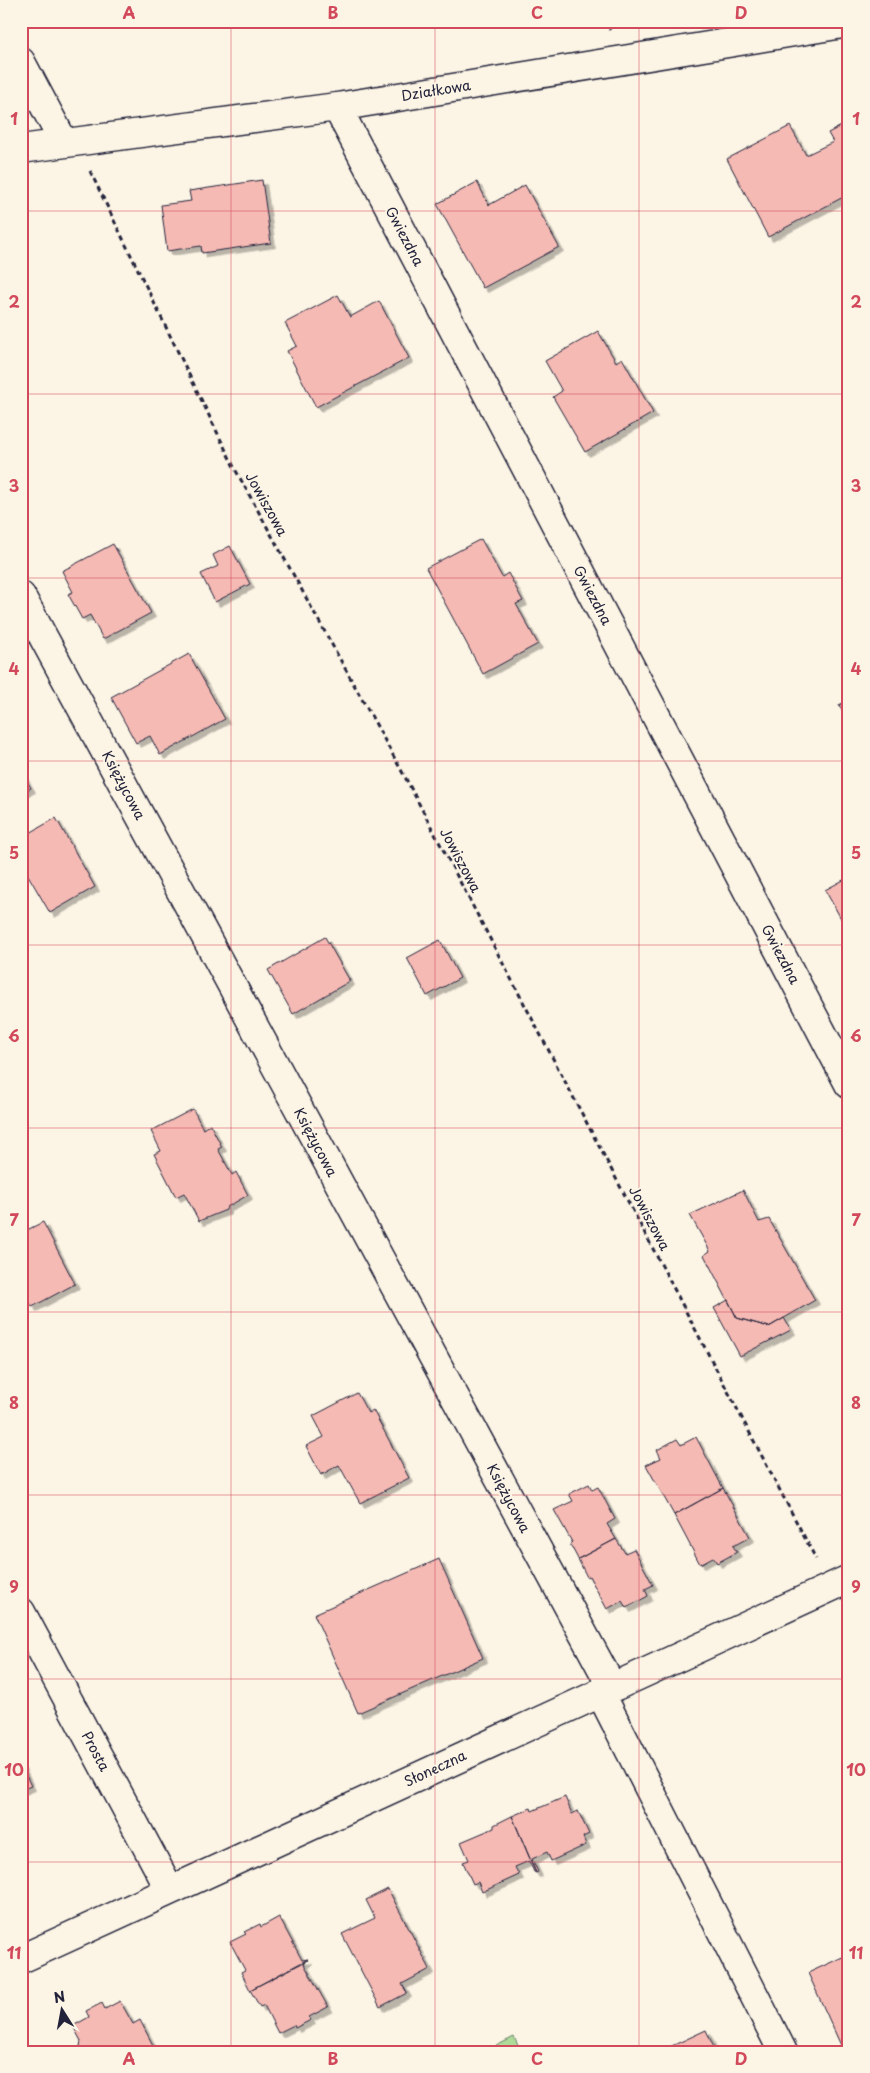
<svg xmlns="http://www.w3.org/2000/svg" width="870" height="2073" font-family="'Playpen Sans',sans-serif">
	<defs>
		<filter id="shadow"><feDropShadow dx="4.5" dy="4.5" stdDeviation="0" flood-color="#0004"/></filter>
	</defs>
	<rect width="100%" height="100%" fill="#fcf5e5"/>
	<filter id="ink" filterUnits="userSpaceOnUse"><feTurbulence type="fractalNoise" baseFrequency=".02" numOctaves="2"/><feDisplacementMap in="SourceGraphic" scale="10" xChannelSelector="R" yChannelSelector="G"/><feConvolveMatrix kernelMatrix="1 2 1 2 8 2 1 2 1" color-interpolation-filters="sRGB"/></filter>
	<g filter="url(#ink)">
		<!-- green -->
		<path fill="#afdb9a" stroke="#687e6a" d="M 514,2037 L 521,2052 L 484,2052 Z"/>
		<!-- building -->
		<path fill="#f6bab4" stroke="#22223b" filter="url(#shadow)" d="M 849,122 L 849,194 L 768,237 L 727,159 L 790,126 L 806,155 L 833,142 L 828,133 Z
			M 262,180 L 271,243 L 202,253 L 201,246 L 167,251 L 161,205 L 191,201 L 189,191 Z
			M 477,182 L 489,205 L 525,185 L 559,247 L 483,288 L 437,204 Z
			M 338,295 L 350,317 L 379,301 L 409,358 L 316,407 L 287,351 L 297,346 L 285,323 Z
			M 598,331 L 616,362 L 622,358 L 653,413 L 585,452 L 553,397 L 562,391 L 545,361 Z
			M 481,539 L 502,577 L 508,573 L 523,601 L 516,604 L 538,644 L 483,674 L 426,568 Z
			M 113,544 L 151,613 L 103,639 L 90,615 L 82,619 L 68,594 L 73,592 L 62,571 Z
			M 230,546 L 250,584 L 215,602 L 201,574 L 218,566 L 213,555 Z
			M 189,654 L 225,719 L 160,755 L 150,736 L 136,743 L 111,697 Z
			M 849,700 L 849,724 L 839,705 Z
			M 21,771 L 31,788 L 21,793 Z
			M 56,818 L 95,887 L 50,913 L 21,863 L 21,838 Z
			M 849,877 L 849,930 L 848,931 L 825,890 Z
			M 325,937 L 350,981 L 293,1014 L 268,970 Z
			M 440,940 L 460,978 L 427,996 L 407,958 Z
			M 193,1109 L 203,1129 L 210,1124 L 222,1147 L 218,1149 L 232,1175 L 236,1172 L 248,1195 L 227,1207 L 226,1210 L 199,1221 L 184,1193 L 176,1197 L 154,1154 L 161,1151 L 151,1131 Z
			M 743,1190 L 759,1222 L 769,1219 L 815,1300 L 769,1327 L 737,1318 L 704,1255 L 710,1251 L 690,1215 Z
			M 43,1222 L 75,1284 L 32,1307 L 21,1286 L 21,1270 L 25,1268 L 21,1260 L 21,1233 Z
			M 728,1300 L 737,1318 L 769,1327 L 784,1318 L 791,1330 L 740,1356 L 714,1308 Z
			M 357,1393 L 368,1413 L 373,1410 L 409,1478 L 360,1503 L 339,1465 L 321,1475 L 306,1446 L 324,1437 L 313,1416 Z
			M 696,1437 L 723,1488 L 674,1515 L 646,1465 L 661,1458 L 657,1450 L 677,1439 L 681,1445 Z
			M 589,1484 L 592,1490 L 598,1487 L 615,1519 L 607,1524 L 616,1539 L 578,1559 L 570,1544 L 572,1542 L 554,1510 L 573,1501 L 569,1494 Z
			M 723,1488 L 750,1537 L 733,1546 L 737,1552 L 717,1563 L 713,1557 L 700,1564 L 674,1515 Z
			M 616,1539 L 625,1553 L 634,1549 L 653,1585 L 645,1589 L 648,1596 L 626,1608 L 622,1601 L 607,1609 L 589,1576 L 587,1577 L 578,1559 Z
			M 439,1559 L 483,1658 L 358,1713 L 314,1614 Z
			M 21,1765 L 31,1786 L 21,1790 Z
			M 565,1797 L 572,1814 L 578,1811 L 589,1834 L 583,1837 L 586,1845 L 551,1861 L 547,1852 L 532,1859 L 538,1872 L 536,1873 L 512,1816 L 531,1808 L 532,1811 Z
			M 512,1816 L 536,1873 L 534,1872 L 529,1861 L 515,1867 L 519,1875 L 482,1892 L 478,1882 L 473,1884 L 463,1862 L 469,1860 L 461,1842 L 494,1828 L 494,1825 Z
			M 388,1889 L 430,1969 L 402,1984 L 407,1993 L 380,2007 L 342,1934 L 375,1918 L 366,1900 Z
			M 279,1917 L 302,1960 L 308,1959 L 250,1990 L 241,1972 L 245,1970 L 230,1942 L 246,1934 L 244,1932 L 260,1924 L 261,1927 Z
			M 849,1954 L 849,2052 L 844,2052 L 808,1973 Z
			M 308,1960 L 304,1964 L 328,2007 L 309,2017 L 311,2020 L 295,2028 L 294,2025 L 278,2033 L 264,2005 L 260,2007 L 250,1990 Z
			M 120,2001 L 133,2024 L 140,2020 L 156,2051 L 79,2052 L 81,2041 L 73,2026 L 89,2017 L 86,2011 L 102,2003 L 105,2009 Z
			M 706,2030 L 716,2052 L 659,2052 Z"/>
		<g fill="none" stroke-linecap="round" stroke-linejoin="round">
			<!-- minor casing -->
			<g stroke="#22223b" stroke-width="31">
				<path id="minor" d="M 21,62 L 64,143
					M 337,107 L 849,1084
					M 21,149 L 337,107 L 849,23
					M 21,596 L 612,1687
					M 21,1612 L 170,1890
					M 600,1692 L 783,2052
					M 21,1959 L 849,1579"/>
			</g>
			<!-- path -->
			<path stroke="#22223b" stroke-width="3" stroke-dasharray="5 4" stroke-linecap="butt" d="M 605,21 L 610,30
				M 90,171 L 235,469 L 405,777 L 816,1559"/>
			<!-- minor -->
			<use href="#minor" stroke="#fcf5e5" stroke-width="28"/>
		</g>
	</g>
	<!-- grid -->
	<path fill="none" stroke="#d1495b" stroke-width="1" stroke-opacity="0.55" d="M 231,21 L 231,2052M 435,21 L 435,2052M 639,21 L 639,2052M 21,211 L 849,211M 21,394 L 849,394M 21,578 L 849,578M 21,761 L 849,761M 21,945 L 849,945M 21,1128 L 849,1128M 21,1312 L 849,1312M 21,1495 L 849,1495M 21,1679 L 849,1679M 21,1862 L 849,1862"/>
	<g text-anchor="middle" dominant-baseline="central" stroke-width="4" stroke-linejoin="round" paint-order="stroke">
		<!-- street labels -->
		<g font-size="14" fill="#22223b" stroke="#fcf5e5">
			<text transform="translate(436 90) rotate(-9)">Działkowa</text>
			<text transform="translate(405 236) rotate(62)">Gwiezdna</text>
			<text transform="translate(267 504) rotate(61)">Jowiszowa</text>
			<text transform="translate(593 595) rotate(62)">Gwiezdna</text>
			<text transform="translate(124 785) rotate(62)">Księżycowa</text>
			<text transform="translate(461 860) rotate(62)">Jowiszowa</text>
			<text transform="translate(781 954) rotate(62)">Gwiezdna</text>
			<text transform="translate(316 1142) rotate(62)">Księżycowa</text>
			<text transform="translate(650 1218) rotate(62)">Jowiszowa</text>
			<text transform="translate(509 1498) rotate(62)">Księżycowa</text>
			<text transform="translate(96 1751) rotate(62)">Prosta</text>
			<text transform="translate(435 1768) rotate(-25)">Słoneczna</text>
		</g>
	</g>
	<!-- margin -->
	<rect width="870" height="2073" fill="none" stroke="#fcf5e5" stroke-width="55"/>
	<!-- north arrow -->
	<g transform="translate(62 2010) rotate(349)" stroke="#fcf5e5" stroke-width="4" paint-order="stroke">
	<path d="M0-4L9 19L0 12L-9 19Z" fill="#22223b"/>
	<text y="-8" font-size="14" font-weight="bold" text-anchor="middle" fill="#22223b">N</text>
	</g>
	<rect x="28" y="28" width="814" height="2018" fill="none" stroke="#d1495b" stroke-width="2"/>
	<g font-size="16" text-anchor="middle" font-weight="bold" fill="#d1495b">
		<text x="129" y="19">A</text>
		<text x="333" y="19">B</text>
		<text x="537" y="19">C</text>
		<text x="741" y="19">D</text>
		<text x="14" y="125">1</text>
		<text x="856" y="125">1</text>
		<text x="14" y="308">2</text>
		<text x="856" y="308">2</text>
		<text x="14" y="492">3</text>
		<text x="856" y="492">3</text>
		<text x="14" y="675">4</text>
		<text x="856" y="675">4</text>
		<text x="14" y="859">5</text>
		<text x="856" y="859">5</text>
		<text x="14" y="1042">6</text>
		<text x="856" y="1042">6</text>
		<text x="14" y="1226">7</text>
		<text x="856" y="1226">7</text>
		<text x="14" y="1409">8</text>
		<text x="856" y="1409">8</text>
		<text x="14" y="1593">9</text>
		<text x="856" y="1593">9</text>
		<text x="14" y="1776">10</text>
		<text x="856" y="1776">10</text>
		<text x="14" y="1959">11</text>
		<text x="856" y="1959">11</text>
		<text x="129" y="2065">A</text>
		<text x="333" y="2065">B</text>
		<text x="537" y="2065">C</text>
		<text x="741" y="2065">D</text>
	</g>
</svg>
